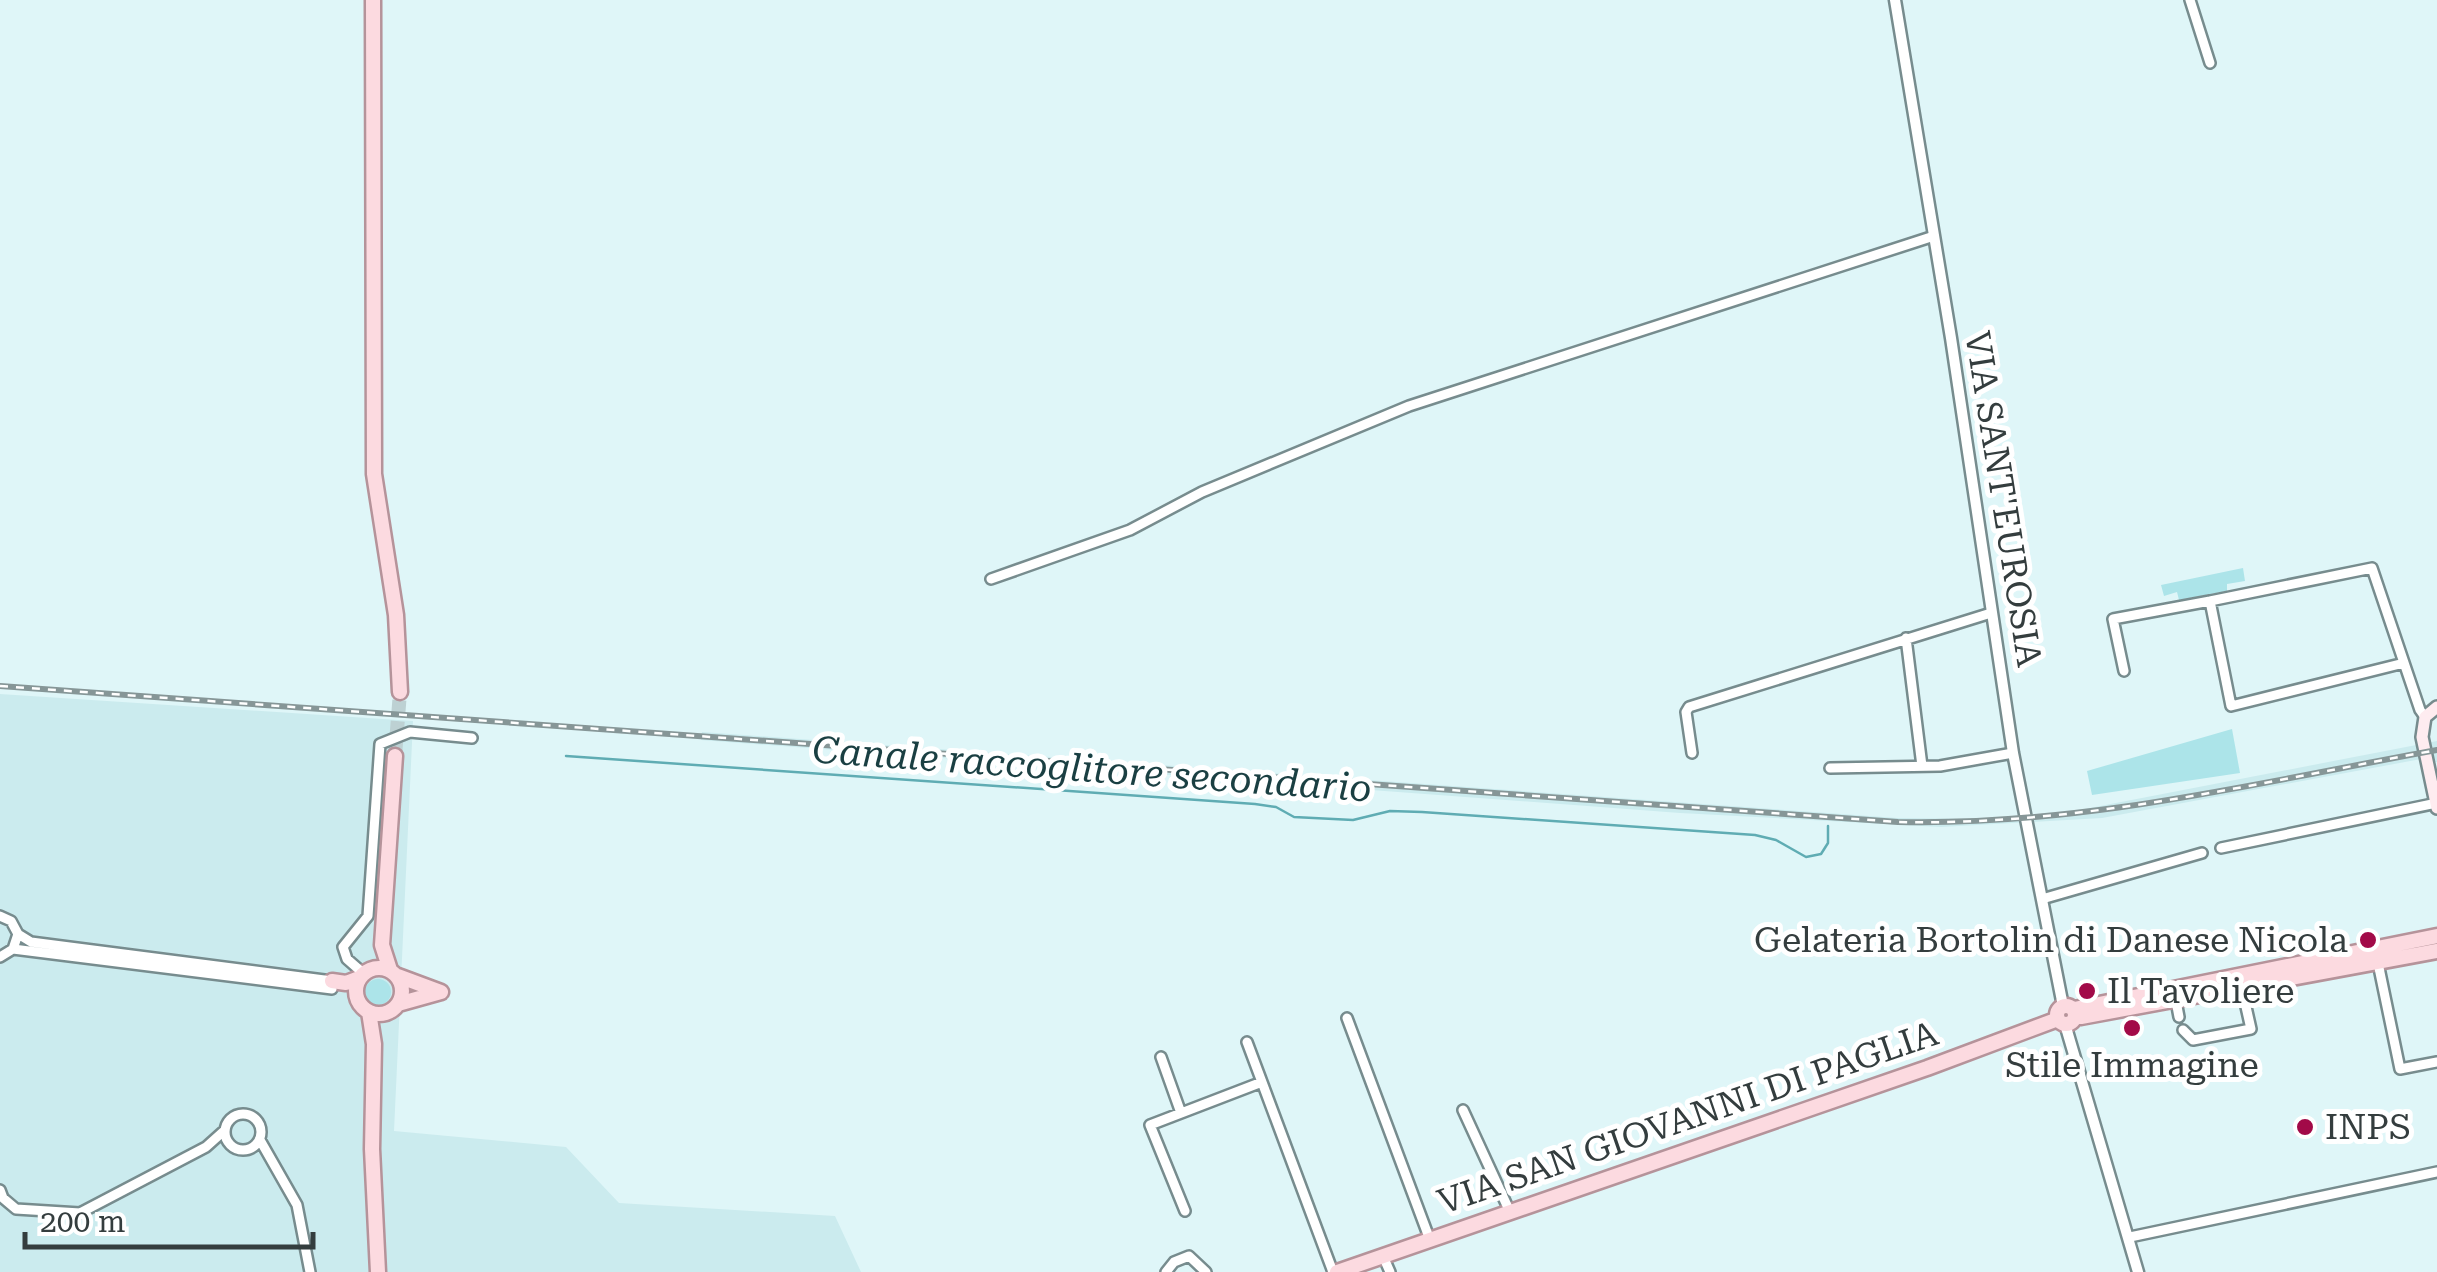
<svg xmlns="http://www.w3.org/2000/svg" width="2437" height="1272" font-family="'Roboto Serif',serif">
	<rect width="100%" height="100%" fill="#dff6f8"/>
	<!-- built -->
	<path fill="#cbebee" d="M 0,694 L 413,721 L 394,1131 L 566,1147 L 619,1203 L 835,1216 L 861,1272 L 0,1272 Z
		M 702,732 L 1897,818 L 1978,819 L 2059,814 L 2437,741 L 2437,762 L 2434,762 L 2432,757 L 2102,818 L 1941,827 L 1680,813 L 701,740 Z"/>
	<!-- green -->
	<path fill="#ace4e9" d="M 2243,568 L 2245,581 L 2227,584 L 2227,591 L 2179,600 L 2177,592 L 2164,596 L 2161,585 Z
		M 2232,729 L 2240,773 L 2092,795 L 2087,771 Z
		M365 992a13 13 0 1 1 26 0a13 13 0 1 1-26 0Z"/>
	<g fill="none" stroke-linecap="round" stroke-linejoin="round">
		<!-- stream -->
		<path stroke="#5facb3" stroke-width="2.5" d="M 566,756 L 1255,804 L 1276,807 L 1294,817 L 1353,820 L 1390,811 L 1422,812 L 1755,835 L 1776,840 L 1806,857 L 1821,854 L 1828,843 L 1828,826"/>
		<!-- primary-tunnel -->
		<path stroke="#bdd1d3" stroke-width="14" stroke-dasharray="14 7" stroke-linecap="butt" d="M 395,756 L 400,692"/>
		<!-- minor casing -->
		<g stroke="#778c8e" stroke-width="14">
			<path id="minor" d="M 2190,0 L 2210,63
				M 991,579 L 1130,530 L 1202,492 L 1409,406 L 1934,236
				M 1906,638 L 1922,766
				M 2404,663 L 2231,706 L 2210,601 L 2372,568 L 2420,710 L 2425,717
				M 2124,671 L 2113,619 L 2210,601
				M 1692,753 L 1686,712 L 1689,707 L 1991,613
				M 1830,768 L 1940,766 L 2013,753
				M 2221,848 L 2437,803
				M 2042,899 L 2202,853
				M 0,916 L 11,921 L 18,934 L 13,949 L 0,957
				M 18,934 L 31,942 L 332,981
				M 13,949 L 332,989
				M 2378,963 L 2400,1069 L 2437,1062
				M 363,973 L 347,959 L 343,947 L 368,916 L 380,744 L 410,732 L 472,738
				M 2176,1001 L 2179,1017
				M 1347,1018 L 1430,1240
				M 2183,1030 L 2193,1040 L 2251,1029 L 2242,989
				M 1247,1042 L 1333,1272
				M 1161,1057 L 1181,1113
				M 1463,1110 L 1510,1212
				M225 1132a18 18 0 1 1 36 0a18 18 0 1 1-36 0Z
				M 260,1140 L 297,1205 L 310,1272
				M 0,1190 L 3,1198 L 16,1209 L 80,1213 L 206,1147 L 225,1130
				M 1185,1211 L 1150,1125 L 1262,1082
				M 2130,1237 L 2437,1172
				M 1383,1256 L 1390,1272
				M 1166,1272 L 1174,1262 L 1189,1256 L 1206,1272"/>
		</g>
		<!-- tertiary casing -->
		<g stroke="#778c8e" stroke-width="15">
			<path id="tertiary" d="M 1895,0 L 1951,338 L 2013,753 L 2063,1006
				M 2065,1024 L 2138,1272"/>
		</g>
		<!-- secondary casing -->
		<g stroke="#778c8e" stroke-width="16">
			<path id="secondary" d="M 2437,707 L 2425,717 L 2422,737 L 2437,808"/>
		</g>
		<!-- primary casing -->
		<g stroke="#b5939a" stroke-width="19">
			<path id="primary" d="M 373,0 L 374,474 L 396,615 L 400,692
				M356 991a23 23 0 1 1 46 0a23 23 0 1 1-46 0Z
				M 390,970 L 382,945 L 395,756
				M 398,976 L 441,992
				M 332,981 L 346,983 L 359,978
				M 398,1004 L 441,992
				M2057 1015a9 9 0 1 1 18 0a9 9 0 1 1-18 0Z
				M 2074,1009 L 2437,936
				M 369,1012 L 374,1044 L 372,1149 L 378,1272
				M 2081,1017 L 2437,951
				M 1337,1272 L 1927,1068 L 2058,1019"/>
		</g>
		<!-- minor -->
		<use href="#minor" stroke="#fff" stroke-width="9"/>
		<!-- tertiary -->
		<use href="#tertiary" stroke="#fff" stroke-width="10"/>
		<!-- secondary -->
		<use href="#secondary" stroke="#feecf0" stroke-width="11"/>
		<!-- primary -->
		<use href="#primary" stroke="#fcdae0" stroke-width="14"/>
		<!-- rail casing -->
		<g stroke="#869697" stroke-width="6">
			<path id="rail" d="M 0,686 L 1898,822 C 2083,826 2256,783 2437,750"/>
		</g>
		<!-- rail -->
		<use href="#rail" stroke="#fff" stroke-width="2.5" stroke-dasharray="8" stroke-linecap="butt"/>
	</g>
	<!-- markers -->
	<g fill="#a20a48" stroke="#fff" stroke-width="4">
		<circle cx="2368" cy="940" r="10"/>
		<circle cx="2087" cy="991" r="10"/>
		<circle cx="2132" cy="1028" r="10"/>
		<circle cx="2305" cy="1127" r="10"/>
	</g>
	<g text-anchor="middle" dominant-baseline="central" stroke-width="10" stroke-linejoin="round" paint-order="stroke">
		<!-- street labels -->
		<g font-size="35" fill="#343d3e" stroke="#fff">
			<text transform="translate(2003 499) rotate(81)">VIA SANT'EUROSIA</text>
			<text transform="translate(1688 1118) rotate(-19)">VIA SAN GIOVANNI DI PAGLIA</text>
		</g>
		<!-- poi labels -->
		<g font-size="35" fill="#343d3e" stroke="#fff" text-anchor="start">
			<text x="2348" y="940" text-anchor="end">Gelateria Bortolin di Danese Nicola</text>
			<text x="2107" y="991">Il Tavoliere</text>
			<text x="2132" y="1065" text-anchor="middle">Stile Immagine</text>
			<text x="2325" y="1127">INPS</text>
		</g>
		<!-- water labels -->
		<g font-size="38" font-style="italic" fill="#1a3f42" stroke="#fff">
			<text transform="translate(1092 769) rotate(4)">Canale raccoglitore secondario</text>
		</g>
	</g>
	<!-- scale -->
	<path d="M25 1232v15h288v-15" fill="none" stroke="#343d3e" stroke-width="5"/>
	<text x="40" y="1232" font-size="30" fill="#343d3e" stroke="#ffffff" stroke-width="8" paint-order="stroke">200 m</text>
</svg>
